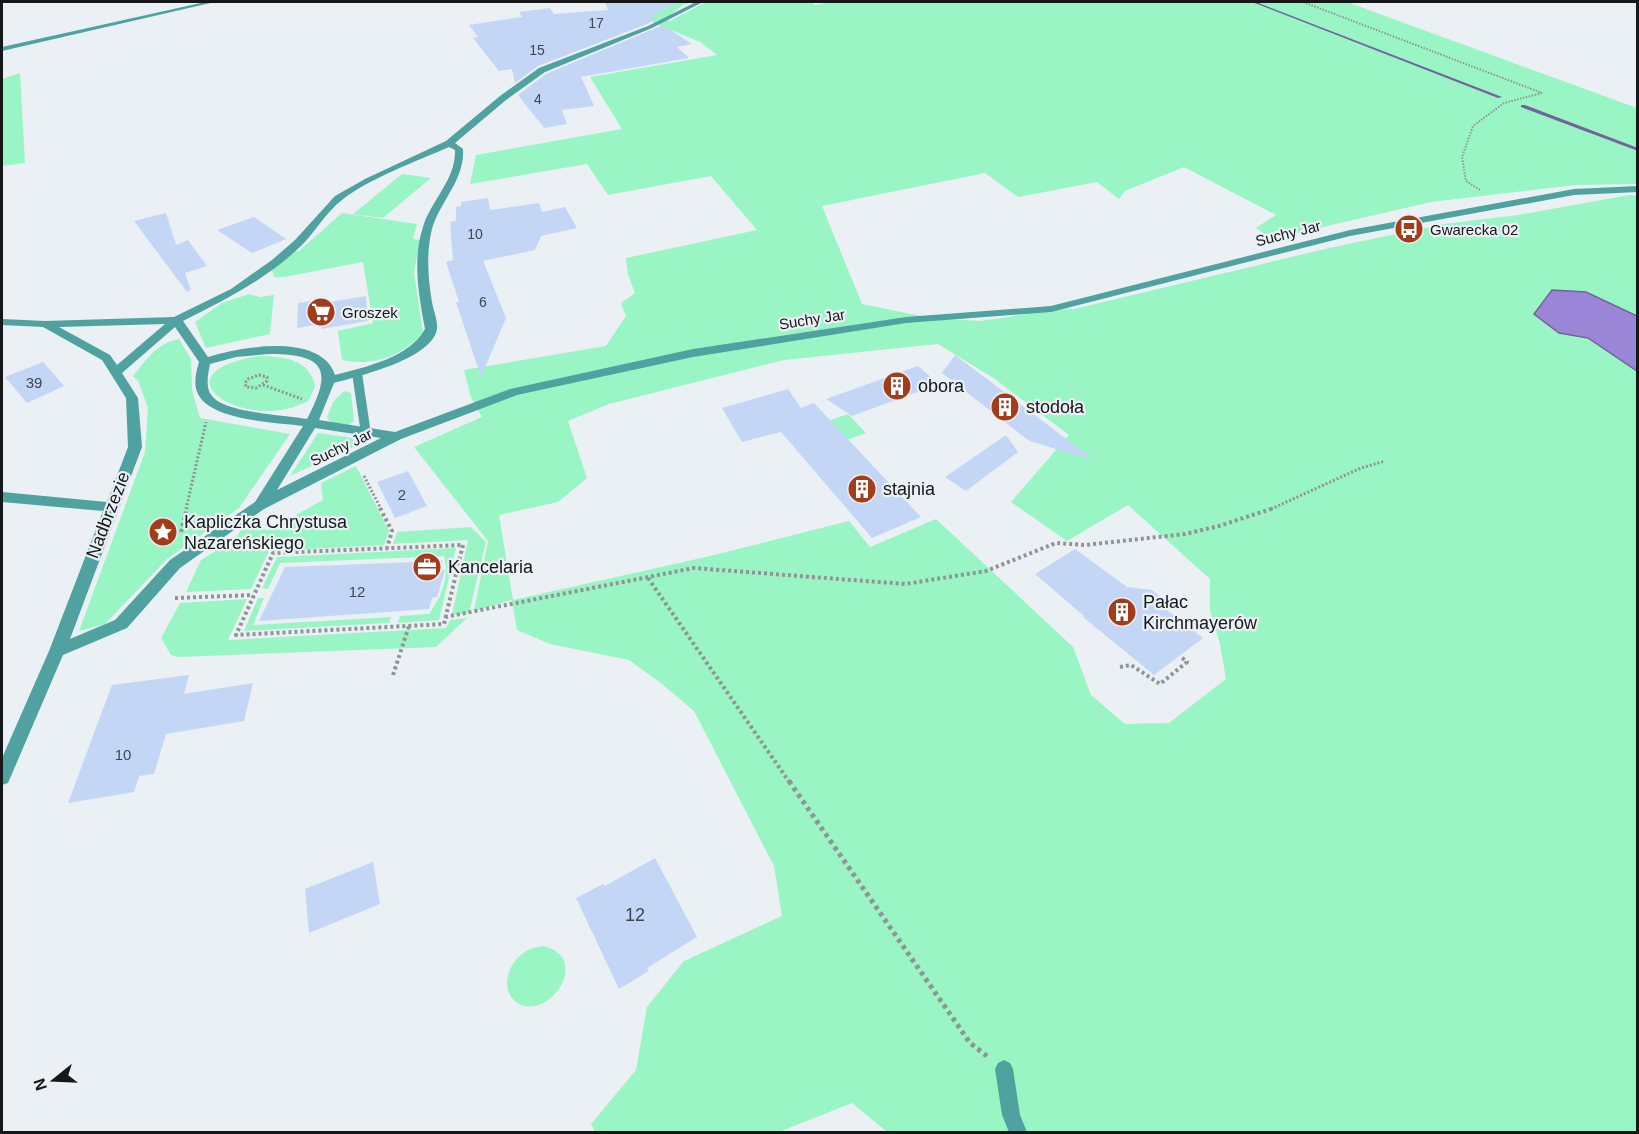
<svg xmlns="http://www.w3.org/2000/svg" width="1639" height="1134" font-family="Arial,sans-serif">
	<rect width="100%" height="100%" fill="#eaf0f4"/>
	<!-- green -->
	<path fill="#9af5c4" fill-rule="evenodd" d="M 643,2 L 693,2 L 683,5 L 665,19 L 670,21 L 706,2 L 809,2 L 816,5 L 831,2 L 854,3 L 861,2 L 1347,2 L 1637,108 L 1637,184 L 1576,185 L 1431,202 L 1271,239 L 1256,228 L 1276,215 L 1184,167 L 1125,191 L 1119,199 L 1097,182 L 1018,197 L 985,173 L 822,206 L 862,304 L 931,318 L 981,321 L 1028,314 L 1048,307 L 1074,309 L 1329,248 L 1444,224 L 1518,215 L 1629,195 L 1637,196 L 1637,316 L 1586,292 L 1559,333 L 1588,338 L 1637,371 L 1637,1132 L 887,1132 L 852,1103 L 779,1132 L 595,1132 L 591,1124 L 636,1070 L 647,1007 L 684,961 L 782,916 L 774,866 L 694,711 L 662,684 L 629,660 L 550,644 L 517,630 L 512,600 L 474,611 L 488,541 L 414,447 L 482,417 L 471,397 L 464,370 L 606,346 L 626,316 L 621,303 L 635,293 L 628,275 L 626,258 L 757,230 L 711,176 L 608,195 L 587,164 L 470,184 L 476,155 L 622,129 L 590,77 L 717,55 L 700,42 L 654,23 ZM 938,344 L 995,379 L 1069,435 L 1011,502 L 1067,541 L 1128,505 L 1210,579 L 1210,610 L 1220,644 L 1226,679 L 1169,723 L 1125,724 L 1091,695 L 1073,647 L 936,519 L 870,547 L 849,521 L 706,557 L 513,600 L 499,515 L 558,502 L 587,478 L 568,421 L 609,404 L 784,360 Z
		M 20,73 L 25,163 L 2,166 L 2,79 Z
		M 402,174 L 431,178 L 383,218 L 353,214 Z
		M 342,213 L 417,224 L 413,239 L 420,240 L 414,272 L 423,333 C 401,356 374,367 342,360 L 338,331 L 373,323 L 363,262 L 284,277 L 274,277 L 272,270 L 292,251 L 299,251 Z
		M 249,294 L 260,297 L 274,295 L 270,334 L 206,348 L 195,322 L 222,303 Z
		M 179,339 L 191,359 L 192,390 L 200,418 L 290,434 L 239,508 L 167,559 L 105,624 L 79,631 L 145,452 L 148,408 L 138,381 L 133,376 C 146,360 157,343 179,339 Z
		M 259,356 C 282,356 311,359 315,387 L 308,401 C 301,404 294,408 286,409 C 228,421 162,372 259,356 Z
		M 344,391 L 351,393 L 354,421 L 347,426 L 330,422 L 327,417 L 333,402 Z
		M 848,414 L 866,433 L 809,454 L 790,434 Z
		M 318,433 L 353,438 L 355,446 L 290,476 Z
		M 356,466 L 389,531 L 384,545 L 269,551 L 251,589 L 186,592 L 201,560 L 235,539 L 243,527 L 269,530 L 323,500 L 321,483 Z
		M 471,527 L 486,542 L 469,613 L 452,615 L 468,540 L 393,544 L 397,532 Z
		M 456,548 L 439,620 L 398,623 L 400,616 L 429,614 C 441,597 450,577 444,556 L 280,563 L 268,589 L 262,588 L 277,557 Z
		M 258,598 L 264,598 L 253,625 L 391,617 L 389,623 L 244,631 Z
		M 247,599 L 228,640 L 446,628 L 450,620 L 467,618 L 436,647 L 179,657 L 171,655 L 161,638 L 180,603 Z
		M 543,946 C 594,958 547,1024 516,1002 C 500,990 508,964 522,954 C 528,949 535,947 543,946 Z"/>
	<!-- water -->
	<path fill="#9b85d6" stroke="#73649d" stroke-width="1.5" d="M 1552,290 L 1586,292 L 1637,316 L 1637,371 L 1588,338 L 1559,333 L 1534,314 Z"/>
	<g fill="none" stroke-linecap="round" stroke-linejoin="round">
		<!-- stream -->
		<path fill="#73649d" fill-rule="evenodd" d="M 1252,2 L 1256,2 L 1502,97 L 1498,98 Z
			M 1521,105 L 1525,105 L 1638,148 L 1638,151 L 1521,107 Z"/>
	</g>
	<!-- building -->
	<path fill="#c4d6f6" d="M 605,2 L 680,2 L 650,16 L 656,20 L 647,24 L 538,66 L 515,83 L 512,69 L 499,71 L 473,38 L 478,37 L 469,25 L 522,17 L 519,12 L 550,8 L 554,14 L 608,10 Z
		M 663,25 L 692,44 L 677,47 L 689,58 L 581,77 L 594,106 L 562,110 L 567,124 L 544,128 L 518,95 L 546,74 Z
		M 488,198 L 490,210 L 539,203 L 542,212 L 565,207 L 577,228 L 541,236 L 535,250 L 483,261 L 506,318 L 481,377 L 456,302 L 459,302 L 446,262 L 453,260 L 450,222 L 456,221 L 456,207 L 461,206 L 461,202 Z
		M 166,213 L 176,245 L 188,240 L 207,266 L 185,273 L 191,290 L 187,292 L 134,221 Z
		M 254,217 L 286,239 L 252,253 L 217,230 Z
		M 366,296 L 368,321 L 321,329 L 321,324 L 297,328 L 298,303 L 322,299 L 323,303 Z
		M 955,355 L 1089,456 L 1088,459 L 1030,441 L 1024,437 L 942,373 Z
		M 43,362 L 64,386 L 27,403 L 5,377 Z
		M 918,366 L 939,384 L 852,416 L 826,399 Z
		M 788,389 L 801,408 L 814,403 L 921,517 L 872,538 L 781,432 L 742,442 L 722,408 Z
		M 1006,435 L 1018,452 L 966,491 L 945,477 Z
		M 408,471 L 427,506 L 395,518 L 377,482 Z
		M 1075,549 L 1127,587 L 1152,590 L 1161,597 L 1163,607 L 1203,638 L 1154,675 L 1083,617 L 1084,616 L 1035,574 Z
		M 442,561 L 440,570 L 445,570 L 437,597 L 432,598 L 429,609 L 259,621 L 285,567 Z
		M 189,675 L 184,694 L 253,683 L 244,721 L 166,734 L 154,774 L 139,776 L 134,792 L 68,803 L 112,685 Z
		M 655,858 L 697,937 L 647,968 L 649,971 L 619,989 L 576,898 L 603,884 L 605,886 Z
		M 373,862 L 380,904 L 309,933 L 305,889 Z"/>
	<g fill="none" stroke-linecap="round" stroke-linejoin="round">
		<!-- path-far3 -->
		<path stroke="#909497" stroke-width="2" stroke-dasharray="1.5 1.5" stroke-linecap="butt" d="M 1303,2 L 1542,93
			M 1480,190 L 1466,181 L 1462,157 L 1473,126 L 1504,103 L 1542,93"/>
		<!-- path-far2 -->
		<path stroke="#909497" stroke-width="3" stroke-dasharray="2 2" stroke-linecap="butt" d="M 259,375 L 267,377 L 267,381 L 256,388 L 246,387 L 245,383 L 248,379 Z
			M 263,385 L 302,399
			M 364,476 L 381,509
			M 186,509 L 206,422
			M 1271,509 L 1361,468 L 1385,461"/>
		<!-- path-far1 -->
		<path stroke="#909497" stroke-width="4" stroke-dasharray="3 3" stroke-linecap="butt" d="M 380,508 L 392,531 L 387,548
			M 181,532 L 187,508
			M 463,545 L 444,624 L 236,635 L 273,553 Z
			M 648,578 L 790,783
			M 175,598 L 253,595
			M 445,617 L 694,568 L 905,584 L 986,571 L 1056,543 L 1085,545 L 1185,534 L 1219,526 L 1274,508
			M 1120,667 L 1131,665 L 1160,684 L 1187,662 L 1180,656
			M 393,675 L 409,626"/>
		<!-- path -->
		<path stroke="#909497" stroke-width="5" stroke-dasharray="4 4" stroke-linecap="butt" d="M 789,781 L 970,1043 L 987,1056"/>
		<!-- service -->
		<path fill="#50a2a1" fill-rule="evenodd" d="M 357,370 L 362,373 L 371,434 L 366,437 L 361,434 L 352,373 Z
			M 1004,1060 L 1010,1063 L 1013,1069 L 1020,1115 L 1027,1132 L 1009,1132 L 1002,1115 L 995,1069 L 998,1063 Z"/>
		<!-- minor -->
		<path fill="#50a2a1" fill-rule="evenodd" d="M 205,2 L 215,2 L 2,51 L 2,47 Z
			M 696,2 L 703,2 L 652,28 L 545,72 L 506,100 L 455,143 L 463,149 C 465,180 440,201 432,229 C 426,253 428,278 432,302 C 433,309 438,321 437,329 C 432,359 359,376 334,383 L 319,420 L 395,432 L 510,389 L 693,349 L 906,317 L 1051,306 L 1350,230 L 1574,189 L 1638,186 L 1638,192 L 1574,195 L 1350,236 L 1051,312 L 906,323 L 693,357 L 517,395 L 401,439 L 264,509 L 180,568 L 127,628 L 63,655 L 8,783 L 2,785 L 2,758 L 49,651 L 103,511 L 2,502 L 2,492 L 107,502 L 128,447 L 126,398 L 102,360 L 43,327 L 2,325 L 2,319 L 45,321 L 174,317 L 231,289 L 272,260 L 295,240 L 335,196 L 365,179 L 446,141 L 500,96 L 539,68 L 648,26 ZM 449,147 L 455,150 C 456,180 431,200 423,227 C 412,260 419,296 425,329 C 409,358 365,367 335,375 C 321,332 239,347 208,357 L 183,321 C 225,300 267,279 302,245 C 316,231 326,212 342,200 C 368,179 417,161 449,147 ZM 165,324 L 117,365 L 110,355 L 59,327 ZM 175,327 L 199,362 C 196,372 193,384 198,394 C 211,421 276,422 303,426 L 255,502 L 170,560 L 115,620 L 70,639 L 142,447 L 138,398 L 122,373 ZM 269,354 C 326,354 333,370 307,419 C 285,415 225,413 212,396 C 205,388 208,374 210,364 L 236,357 ZM 315,428 L 381,438 L 277,490 Z"/>
	</g>
	<!-- icons -->
	<defs>
		<g id="bus-disc" transform="scale(1.5)"><circle r="9.5" fill="#a33c1b" stroke="#eaf0f4"/><path d="M-5-6H5V4H4V6H2V4H-2V6H-4V4H-5ZM-3.5-4V0h7V-4ZM-3.5 1.2v1.5H-2V1.2ZM2 1.2v1.5H3.5V1.2Z" fill="#fff"/></g>
		<g id="supermarket-disc" transform="scale(1.5)"><circle r="9.5" fill="#a33c1b" stroke="#eaf0f4"/><path d="M-6-5.5h2.5l.6 2H6L4.5 2H-2.5L-4.4-4H-6ZM-1.5 3.2a1.3 1.3 0 1 0 .1 0ZM3 3.2a1.3 1.3 0 1 0 .1 0Z" fill="#fff"/></g>
		<g id="building-disc" transform="scale(1.5)"><circle r="9.5" fill="#a33c1b" stroke="#eaf0f4"/><path d="M-4-6H4V6H1V3H-1V6H-4ZM-2.5-4.3h1.7v1.8h-1.7ZM.8-4.3h1.7v1.8H.8ZM-2.5-1h1.7V.8h-1.7ZM.8-1h1.7V.8H.8Z" fill="#fff"/></g>
		<g id="sight-disc" transform="scale(1.5)"><circle r="9.5" fill="#a33c1b" stroke="#eaf0f4"/><path d="M0-6L1.8-2.2L6-1.7L2.9 1.2L3.7 5.4L0 3.3L-3.7 5.4L-2.9 1.2L-6-1.7L-1.8-2.2Z" fill="#fff"/></g>
		<g id="office-disc" transform="scale(1.5)"><circle r="9.5" fill="#a33c1b" stroke="#eaf0f4"/><path d="M-6-3h4V-5.5h4V-3h4V5H-6ZM-1-4.5V-3h2v-1.5ZM-6 0V1H6V0Z" fill="#fff"/></g>
	</defs>
	<g fill-rule="evenodd">
		<use href="#bus-disc" x="1409" y="229"/>
		<use href="#supermarket-disc" x="321" y="312"/>
		<use href="#building-disc" x="897" y="386"/>
		<use href="#building-disc" x="1005" y="407"/>
		<use href="#building-disc" x="862" y="489"/>
		<use href="#sight-disc" x="163" y="532"/>
		<use href="#office-disc" x="427" y="567"/>
		<use href="#building-disc" x="1122" y="612"/>
	</g>
	<g text-anchor="middle" dominant-baseline="central" stroke-width="4.5" stroke-linejoin="round" paint-order="stroke">
		<!-- far-number labels -->
		<g font-size="14" fill="#414750">
			<text x="596" y="23">17</text>
			<text x="537" y="50">15</text>
			<text x="538" y="99">4</text>
			<text x="475" y="234">10</text>
			<text x="483" y="302">6</text>
		</g>
		<!-- far-poi labels -->
		<g font-size="15" fill="#151718" stroke="#eaf0f4" text-anchor="start">
			<text x="1430" y="229">Gwarecka 02</text>
			<text x="342" y="312">Groszek</text>
		</g>
		<!-- far-street labels -->
		<g font-size="15" fill="#151718" stroke="#eaf0f4">
			<text transform="translate(1288 233) rotate(-14)">Suchy Jar</text>
			<text transform="translate(812 319) rotate(-9)">Suchy Jar</text>
			<text transform="translate(341 447) rotate(-26)">Suchy Jar</text>
		</g>
		<!-- number labels -->
		<g font-size="15" fill="#414750">
			<text x="34" y="382">39</text>
			<text x="402" y="494">2</text>
			<text x="357" y="591">12</text>
			<text x="123" y="754">10</text>
		</g>
		<!-- poi labels -->
		<g font-size="18" fill="#151718" stroke="#eaf0f4" text-anchor="start">
			<text x="918" y="386">obora</text>
			<text x="1026" y="407">stodoła</text>
			<text x="883" y="489">stajnia</text>
			<text x="184" y="522">Kapliczka Chrystusa<tspan x="184" dy="21">Nazareńskiego</tspan></text>
			<text x="448" y="567">Kancelaria</text>
			<text x="1143" y="602">Pałac<tspan x="1143" dy="21">Kirchmayerów</tspan></text>
		</g>
		<!-- street labels -->
		<g font-size="18" fill="#151718" stroke="#eaf0f4">
			<text transform="translate(108 515) rotate(-69)">Nadbrzezie</text>
		</g>
		<!-- near-number labels -->
		<g font-size="18" fill="#414750">
			<text x="635" y="915">12</text>
		</g>
	</g>
	<!-- border -->
	<rect width="1639" height="1134" fill="none" stroke="#151718" stroke-width="6"/>
	<!-- north arrow -->
	<g transform="translate(54 1080) rotate(252)" stroke="#eaf0f4" stroke-width="4.5" paint-order="stroke">
	<path d="M0-4.5L10 22L0 15L-10 22Z" fill="#151718"/>
	<text y="-9" font-size="16" font-weight="bold" text-anchor="middle" fill="#151718">N</text>
	</g>
</svg>
